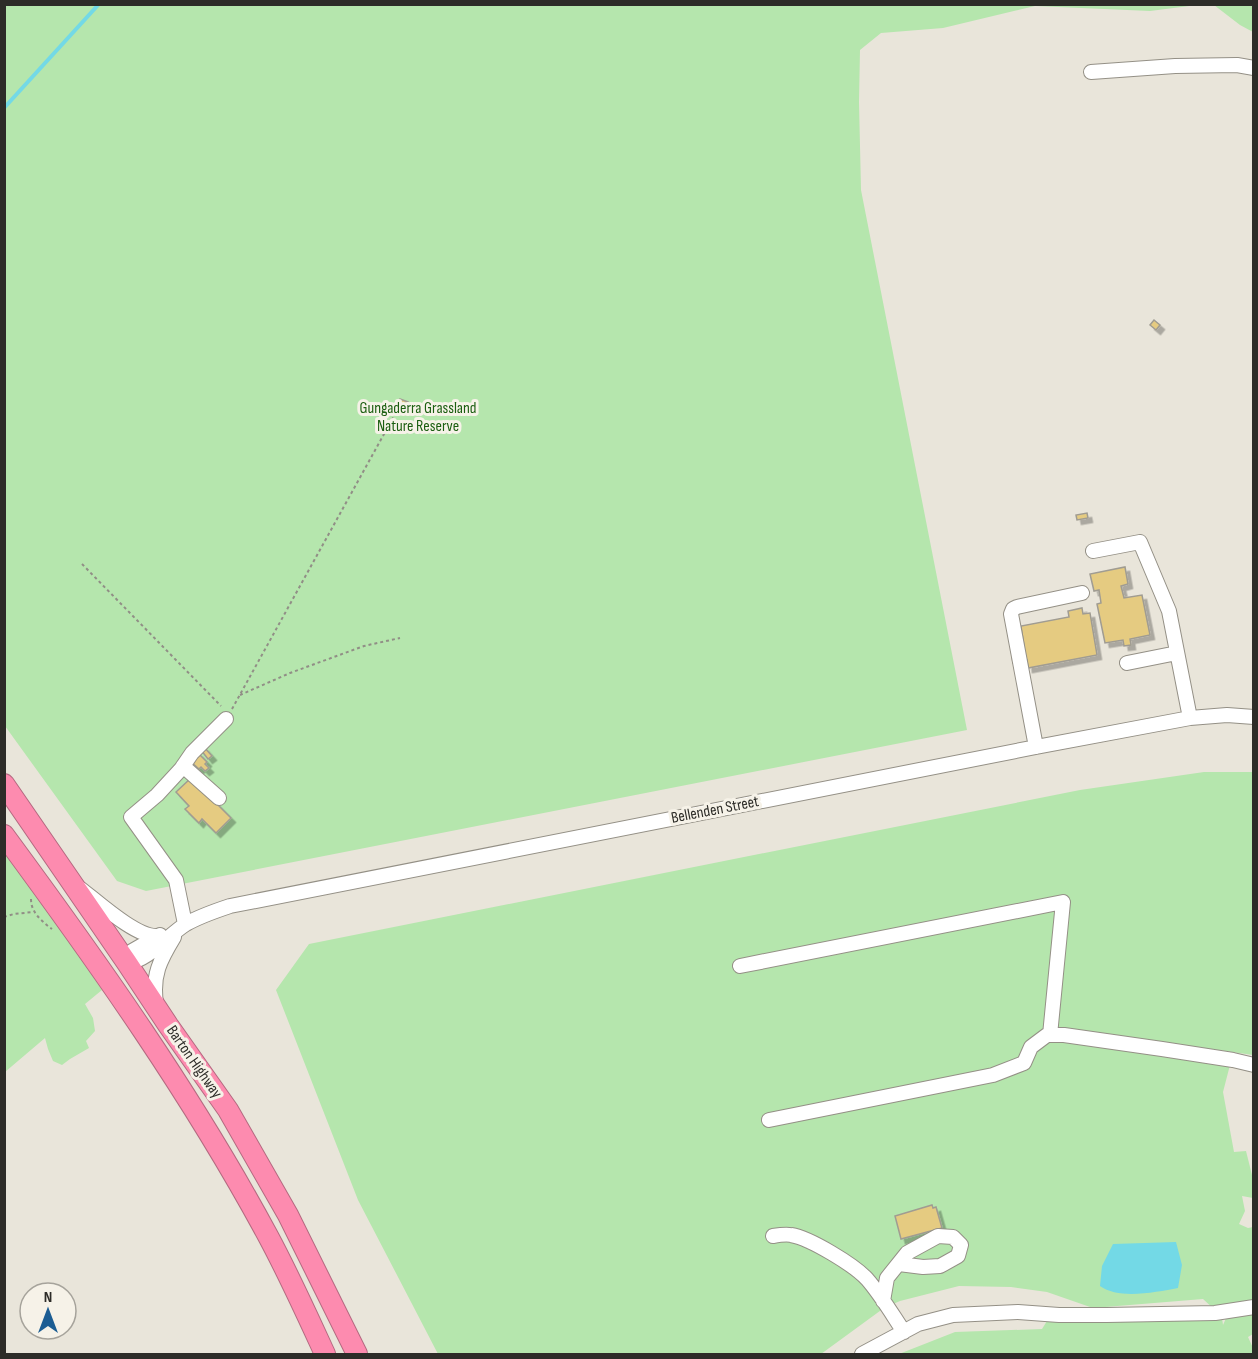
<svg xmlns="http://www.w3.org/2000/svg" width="1258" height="1359" font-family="'Sofia Sans Condensed',sans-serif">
	<defs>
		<filter id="shadow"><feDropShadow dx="4.5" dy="4.5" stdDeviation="0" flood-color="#0004"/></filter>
	</defs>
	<rect width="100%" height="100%" fill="#e9e5da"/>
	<!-- green -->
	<path fill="#b5e6ad" d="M 4,5 L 1197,5 L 1150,11 L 1035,6 L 943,28 L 881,33 L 860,50 L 859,102 L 861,190 L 967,730 L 146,891 L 117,881 L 5,726 Z
		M 1214,5 L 1253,5 L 1253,32 L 1240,25 Z
		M 1204,772 L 1253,772 L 1253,1055 L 1065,1028 L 1064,1039 L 1230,1065 L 1223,1092 L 1234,1152 L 1246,1151 L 1253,1179 L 1253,1198 L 1242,1196 L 1245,1211 L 1239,1224 L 1248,1228 L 1253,1227 L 1253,1300 L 1224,1306 L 1215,1310 L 1203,1299 L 1093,1308 L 1047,1292 L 1011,1287 L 959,1286 L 900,1301 L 884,1308 L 821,1354 L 438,1354 L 358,1200 L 276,990 L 309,944 L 1080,790 Z
		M 4,852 L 52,915 L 102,990 L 85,1004 L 93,1018 L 95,1031 L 86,1041 L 89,1048 L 70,1059 L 62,1065 L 53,1061 L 48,1049 L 45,1038 L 5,1072 Z
		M 1253,1313 L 1253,1334 L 1248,1337 L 1253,1348 L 1253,1354 L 899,1354 L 955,1332 L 1042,1329 L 1047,1321 L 1222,1318 L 1223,1325 L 1227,1316 Z"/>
	<!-- water -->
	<path fill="#73d9e6" d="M 1176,1242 L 1182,1265 L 1178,1288 C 1156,1292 1119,1300 1100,1286 L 1102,1266 L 1113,1244 Z"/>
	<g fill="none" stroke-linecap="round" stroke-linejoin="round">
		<!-- stream -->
		<path stroke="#73d9e6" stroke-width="4" d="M 4,108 L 99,4"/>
	</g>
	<!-- building -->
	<path fill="#e5cb81" stroke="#a09c92" stroke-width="1.5" filter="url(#shadow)" d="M 1154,320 L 1160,325 L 1156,330 L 1150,325 Z
		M 400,399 L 408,402 L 404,410 L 397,407 Z
		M 1087,513 L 1088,518 L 1077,520 L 1076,515 Z
		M 1125,567 L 1128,584 L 1121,586 L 1124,598 L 1142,595 L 1150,635 L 1130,639 L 1131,645 L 1124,646 L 1123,640 L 1105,643 L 1097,604 L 1101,603 L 1099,590 L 1094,591 L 1090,574 Z
		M 1082,608 L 1083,614 L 1090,613 L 1097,655 L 1028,668 L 1027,660 L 1013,663 L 1011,649 L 1024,646 L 1021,626 L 1069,617 L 1068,611 Z
		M 204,747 L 212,756 L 208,759 L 201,750 Z
		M 198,753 L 207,762 L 205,764 L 209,768 L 205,771 L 201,767 L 199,769 L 190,761 Z
		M 191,778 L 231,818 L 216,833 L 202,819 L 199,823 L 185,809 L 189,806 L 176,792 Z
		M 932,1205 L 933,1208 L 936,1207 L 942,1228 L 901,1239 L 895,1216 Z"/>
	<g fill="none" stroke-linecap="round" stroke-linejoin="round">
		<!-- minor casing -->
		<g stroke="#949086" stroke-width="16">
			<path id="minor" d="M 1091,72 L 1175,66 L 1237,65 L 1254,68
				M 1093,551 L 1140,542 L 1169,611 L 1190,718
				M 1127,663 L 1177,653
				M 1036,747 L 1011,614 L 1013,609 L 1017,607 L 1082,593
				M 183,766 L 219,798
				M 81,889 C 98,902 137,938 158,936
				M 185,924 L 176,880 L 131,817 L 157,795 L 181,769 L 192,753 L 226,719
				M 125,960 L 132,951 L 160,935
				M 127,963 C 148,961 168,935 186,924 C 200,916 215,911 230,906 L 1036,747 L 1190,718 L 1227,715 L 1254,717
				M 740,966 L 1063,902 L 1050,1035
				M 156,1003 C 152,975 160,960 174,937
				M 769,1120 L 993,1075 L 1024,1063 L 1031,1047 L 1047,1035 L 1064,1035 L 1162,1049 L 1233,1060 L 1254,1065
				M 773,1236 C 779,1235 786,1234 791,1235 C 810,1238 854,1265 867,1279 C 881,1295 892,1314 904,1332
				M 883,1301 L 887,1278 L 907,1253 L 938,1236 L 953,1237 L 961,1245 L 958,1256 L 940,1266 L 923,1267 L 899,1264
				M 862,1354 L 918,1324 L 953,1315 L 1018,1312 L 1059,1315 L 1107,1315 L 1215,1313 L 1254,1307"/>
		</g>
		<!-- highway casing -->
		<g stroke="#b46a80" stroke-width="22">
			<path id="highway" d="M 4,784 L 127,963 L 168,1025 L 228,1110 L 288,1215 L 357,1354
				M 4,835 C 99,964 192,1095 268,1236 C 289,1275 307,1315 325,1354"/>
		</g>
		<!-- path -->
		<path stroke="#918e86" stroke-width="2" stroke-dasharray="3 3" stroke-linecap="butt" d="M 82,564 L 221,706
			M 240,695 L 290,673 L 364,646 L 400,638
			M 232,709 L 394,416
			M 31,899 C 31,912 40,919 49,927 L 52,929
			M 4,917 L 14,914 L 33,912"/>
		<!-- minor -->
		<use href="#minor" stroke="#fff" stroke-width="14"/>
		<!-- highway -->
		<use href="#highway" stroke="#fd8baf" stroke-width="20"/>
	</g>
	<g text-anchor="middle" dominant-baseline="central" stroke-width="6" stroke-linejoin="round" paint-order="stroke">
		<!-- park labels -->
		<g font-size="16" fill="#1b5e10" stroke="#f6f2e8">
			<text x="418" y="408">Gungaderra Grassland<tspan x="418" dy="18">Nature Reserve</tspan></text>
		</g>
		<!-- street labels -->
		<g font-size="16" fill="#2d2c28" stroke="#f6f2e8">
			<text transform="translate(715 810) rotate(-11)">Bellenden Street</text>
			<text transform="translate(194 1062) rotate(55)">Barton Highway</text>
		</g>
	</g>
	<!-- border -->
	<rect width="1258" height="1359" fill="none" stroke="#2d2c28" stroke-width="12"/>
	<!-- north arrow -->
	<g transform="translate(48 1311)"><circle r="28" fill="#f6f2e8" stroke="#a6a39b" stroke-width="1.5"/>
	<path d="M0-4.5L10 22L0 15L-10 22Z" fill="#1c5d93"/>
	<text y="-9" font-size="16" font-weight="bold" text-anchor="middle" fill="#2d2c28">N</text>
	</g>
</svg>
